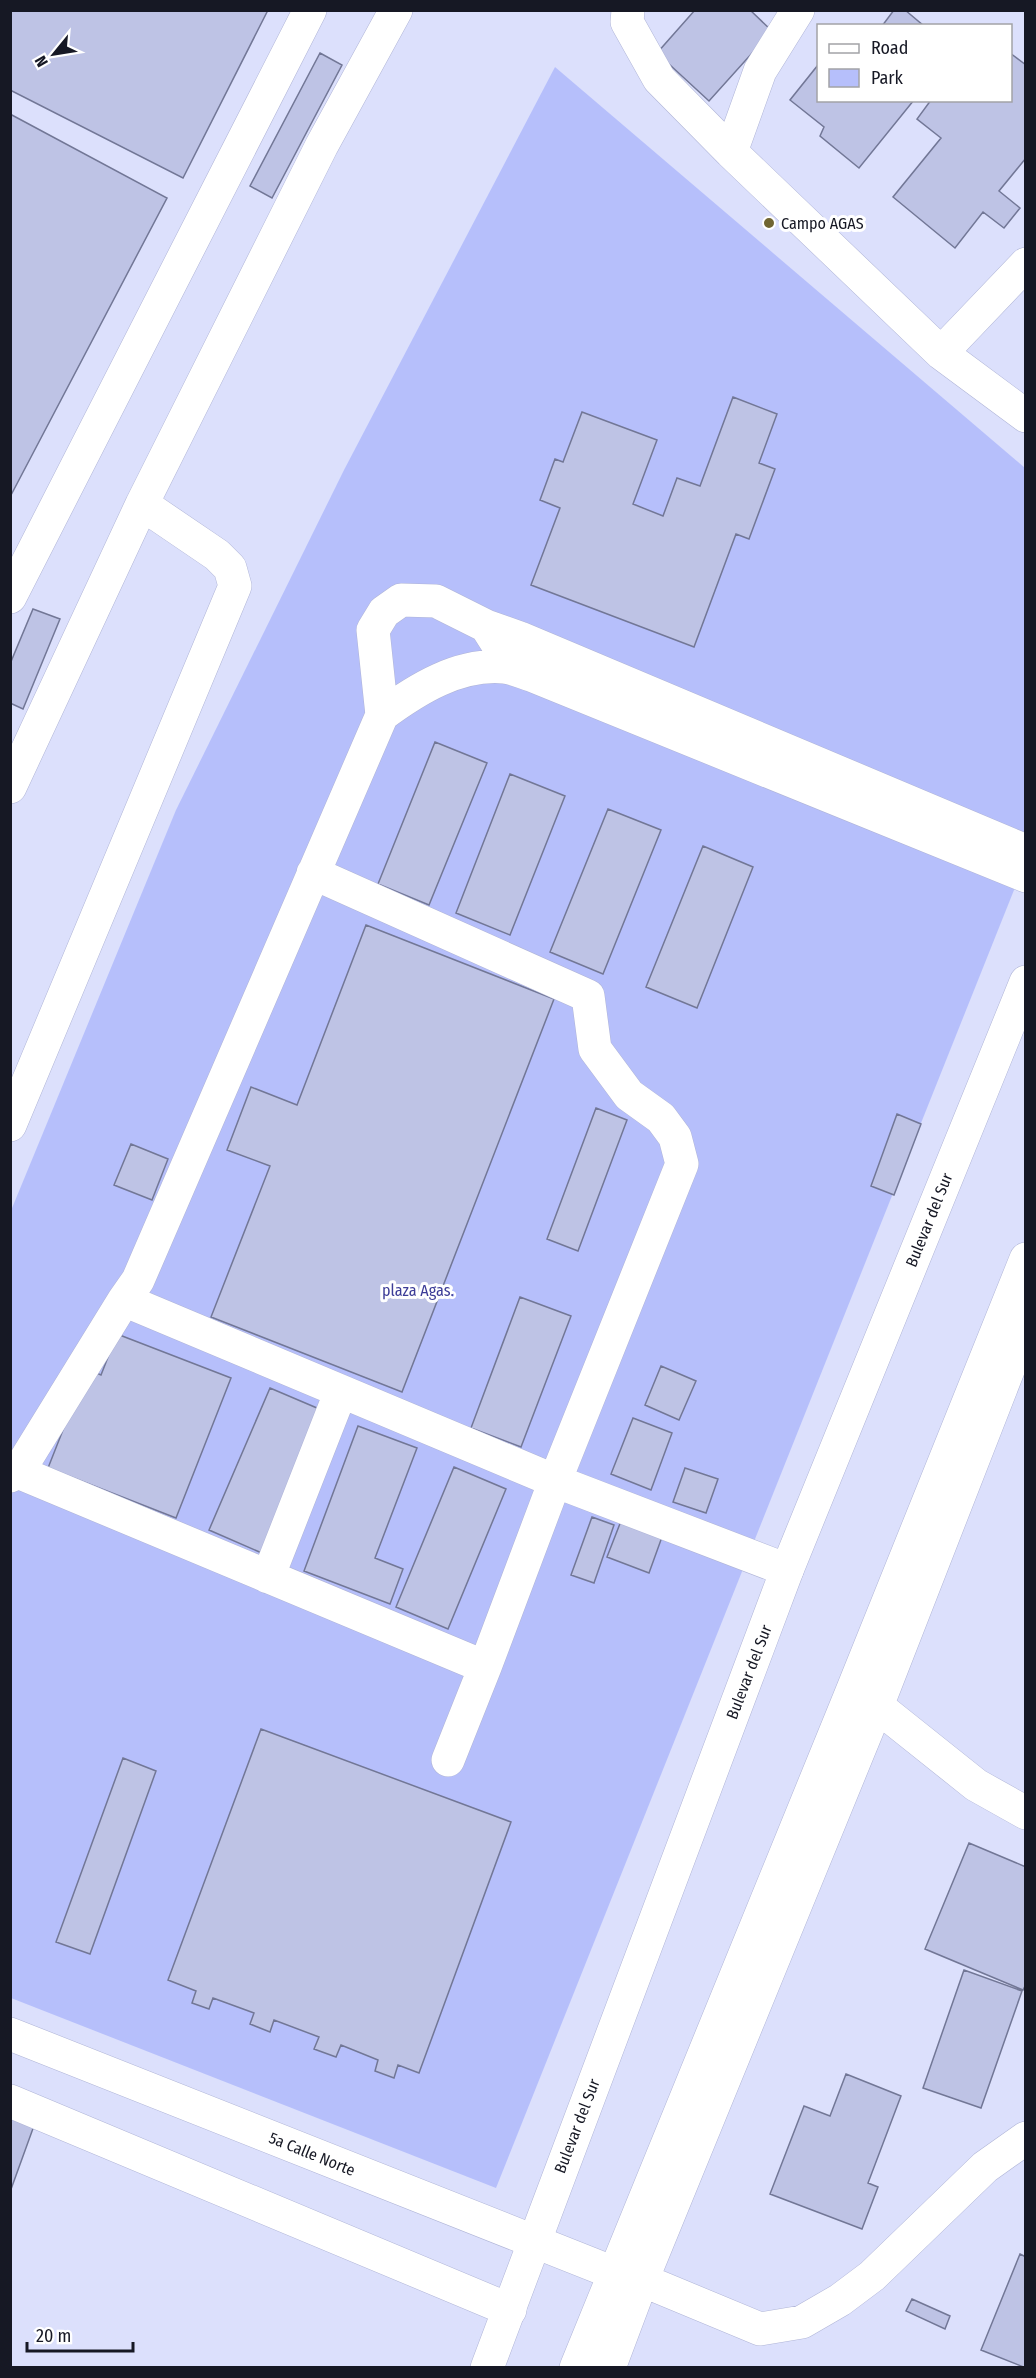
<svg xmlns="http://www.w3.org/2000/svg" width="1036" height="2378" font-family="'Fira Sans Condensed',sans-serif">
	<rect width="100%" height="100%" fill="#dce0fc"/>
	<!-- green -->
	<path fill="#b6bffb" d="M 555,67 L 1025,468 L 1026,860 L 496,2188 L 11,1998 L 10,1213 L 176,810 L 344,470 Z"/>
	<!-- building -->
	<path fill="#bec3e5" stroke="#727796" stroke-width="1.5" d="M 10,10 L 268,10 L 183,178 L 10,90 Z
		M 695,10 L 750,10 L 772,31 L 709,101 L 657,53 Z
		M 894,10 L 905,10 L 924,26 L 882,26 Z
		M 320,53 L 342,65 L 272,198 L 250,186 Z
		M 1010,53 L 1026,65 L 1026,158 L 999,191 L 1020,208 L 1004,228 L 983,212 L 955,248 L 893,197 L 941,138 L 917,119 L 931,100 L 1010,100 Z
		M 818,65 L 818,100 L 914,100 L 859,168 L 820,136 L 824,127 L 790,100 Z
		M 10,114 L 167,198 L 10,497 Z
		M 733,397 L 777,414 L 759,463 L 775,469 L 749,539 L 736,534 L 694,647 L 531,585 L 560,508 L 540,500 L 555,459 L 563,462 L 582,412 L 657,440 L 633,504 L 663,516 L 677,478 L 700,486 Z
		M 33,609 L 60,619 L 23,709 L 10,703 L 10,664 Z
		M 435,742 L 487,763 L 429,905 L 378,884 Z
		M 510,774 L 565,796 L 510,935 L 456,913 Z
		M 608,809 L 661,830 L 603,974 L 550,952 Z
		M 703,846 L 753,867 L 697,1008 L 646,987 Z
		M 366,925 L 554,999 L 402,1392 L 211,1317 L 270,1166 L 227,1150 L 251,1087 L 297,1105 Z
		M 596,1108 L 627,1120 L 578,1251 L 547,1239 Z
		M 897,1114 L 921,1124 L 894,1195 L 871,1186 Z
		M 131,1144 L 168,1159 L 152,1200 L 114,1185 Z
		M 520,1297 L 571,1316 L 521,1447 L 471,1428 Z
		M 117,1334 L 231,1378 L 176,1518 L 48,1468 L 87,1369 L 101,1375 Z
		M 661,1366 L 696,1381 L 679,1420 L 645,1405 Z
		M 270,1388 L 324,1411 L 264,1554 L 209,1530 Z
		M 633,1418 L 672,1433 L 651,1490 L 611,1474 Z
		M 358,1426 L 417,1448 L 375,1558 L 403,1569 L 390,1604 L 304,1571 Z
		M 454,1467 L 506,1489 L 448,1629 L 396,1607 Z
		M 685,1468 L 718,1479 L 706,1513 L 673,1502 Z
		M 592,1517 L 614,1525 L 594,1583 L 571,1575 Z
		M 621,1521 L 662,1537 L 649,1573 L 607,1557 Z
		M 261,1729 L 511,1822 L 419,2073 L 398,2065 L 394,2078 L 375,2071 L 378,2060 L 341,2045 L 336,2057 L 314,2049 L 319,2037 L 274,2020 L 270,2032 L 250,2024 L 254,2013 L 213,1998 L 209,2009 L 192,2003 L 196,1991 L 168,1980 Z
		M 123,1758 L 156,1771 L 90,1954 L 56,1942 Z
		M 969,1843 L 1026,1867 L 1026,1984 L 1023,1990 L 925,1949 Z
		M 964,1970 L 1022,1991 L 981,2108 L 923,2088 Z
		M 846,2074 L 901,2096 L 868,2183 L 878,2187 L 862,2229 L 770,2194 L 804,2106 L 830,2116 Z
		M 10,2113 L 35,2123 L 10,2192 Z
		M 1020,2254 L 1026,2257 L 1026,2368 L 981,2350 Z
		M 912,2299 L 950,2316 L 945,2329 L 906,2311 Z"/>
	<g fill="none" stroke-linecap="round" stroke-linejoin="round">
		<!-- minor casing -->
		<g stroke="#b0b5d7" stroke-width="34">
			<path id="minor" d="M 628,10 L 627,22 L 659,79 L 731,152 L 941,353 L 1026,416
				M 731,152 L 760,71 L 798,10
				M 941,353 L 1026,264
				M 10,597 L 310,10
				M 486,626 L 520,638 L 1026,851
				M 382,715 L 373,630 L 384,612 L 401,600 L 436,601 L 486,626 L 498,645
				M 10,787 L 142,504 L 322,145 L 396,10
				M 313,873 L 588,996 L 595,1049 L 629,1095 L 661,1118 L 675,1137 L 682,1164 L 555,1481 L 485,1667 L 448,1760
				M 10,1125 L 235,586 L 230,568 L 217,555 L 142,504
				M 18,1472 L 124,1300
				M 10,1476 L 18,1472 L 485,1667
				M 787,1570 L 555,1481 L 124,1300 L 138,1280 L 382,715 C 417,689 459,663 504,667 C 513,668 522,672 531,675 L 1026,876
				M 268,1577 L 341,1391
				M 857,1698 L 877,1706 L 976,1785 L 1026,1813
				M 10,2034 L 614,2273 L 642,2280 L 760,2329 L 802,2322 L 840,2300 L 872,2276 L 985,2167 L 1026,2138
				M 10,2101 L 510,2310
				M 609,2368 L 642,2280 L 877,1706 L 1026,1324"/>
		</g>
		<!-- highway casing -->
		<g stroke="#b0b5d7" stroke-width="34">
			<path id="highway" d="M 487,2368 L 787,1570 L 1026,982
				M 576,2368 L 851,1694 L 1026,1259"/>
		</g>
		<!-- minor -->
		<use href="#minor" stroke="#fff" stroke-width="33"/>
		<!-- highway -->
		<use href="#highway" stroke="#fff" stroke-width="33"/>
	</g>
	<!-- markers -->
	<circle fill="#706532" stroke="#fff" stroke-width="2" cx="769" cy="223" r="6"/>
	<g text-anchor="middle" dominant-baseline="central" stroke-width="6" stroke-linejoin="round" paint-order="stroke">
		<!-- poi labels -->
		<g font-size="16" fill="#161824" stroke="#fff" text-anchor="start">
			<text x="781" y="223">Campo AGAS</text>
		</g>
		<!-- street labels -->
		<g font-size="16" fill="#161824" stroke="#fff">
			<text transform="translate(929 1220) rotate(-68)">Bulevar del Sur</text>
			<text transform="translate(749 1672) rotate(-69)">Bulevar del Sur</text>
			<text transform="translate(577 2126) rotate(-69)">Bulevar del Sur</text>
			<text transform="translate(312 2154) rotate(22)">5a Calle Norte</text>
		</g>
		<!-- park labels -->
		<g font-size="16" fill="#3c3c97" stroke="#fff">
			<text x="418" y="1290">plaza Agas.</text>
		</g>
	</g>
	<!-- border -->
	<rect width="1036" height="2378" fill="none" stroke="#161824" stroke-width="24"/>
	<!-- legend -->
	<rect x="817" y="24" width="195" height="78" fill="#ffffff" stroke="#a2a3a7" stroke-width="1.5"/>
	<rect x="829" y="44" width="30" height="9" fill="#ffffff" stroke="#a2a3a7" stroke-width="1.5"/>
	<text x="871" y="54" font-size="18" fill="#161824">Road</text>
	<rect x="829" y="69" width="30" height="18" fill="#b6bffb" stroke="#a2a3a7" stroke-width="1.5"/>
	<text x="871" y="84" font-size="18" fill="#161824">Park</text>
	<!-- north arrow -->
	<g transform="translate(54 54) rotate(240)" stroke="#ffffff" stroke-width="4.5" paint-order="stroke">
	<path d="M0-4.5L10 22L0 15L-10 22Z" fill="#161824"/>
	<text y="-9" font-size="16" font-weight="bold" text-anchor="middle" fill="#161824">N</text>
	</g>
	<!-- scale -->
	<path d="M27 2342v9h106v-9" fill="none" stroke="#161824" stroke-width="3"/>
	<text x="36" y="2342" font-size="18" fill="#161824" stroke="#ffffff" stroke-width="4.5" paint-order="stroke">20 m</text>
</svg>
